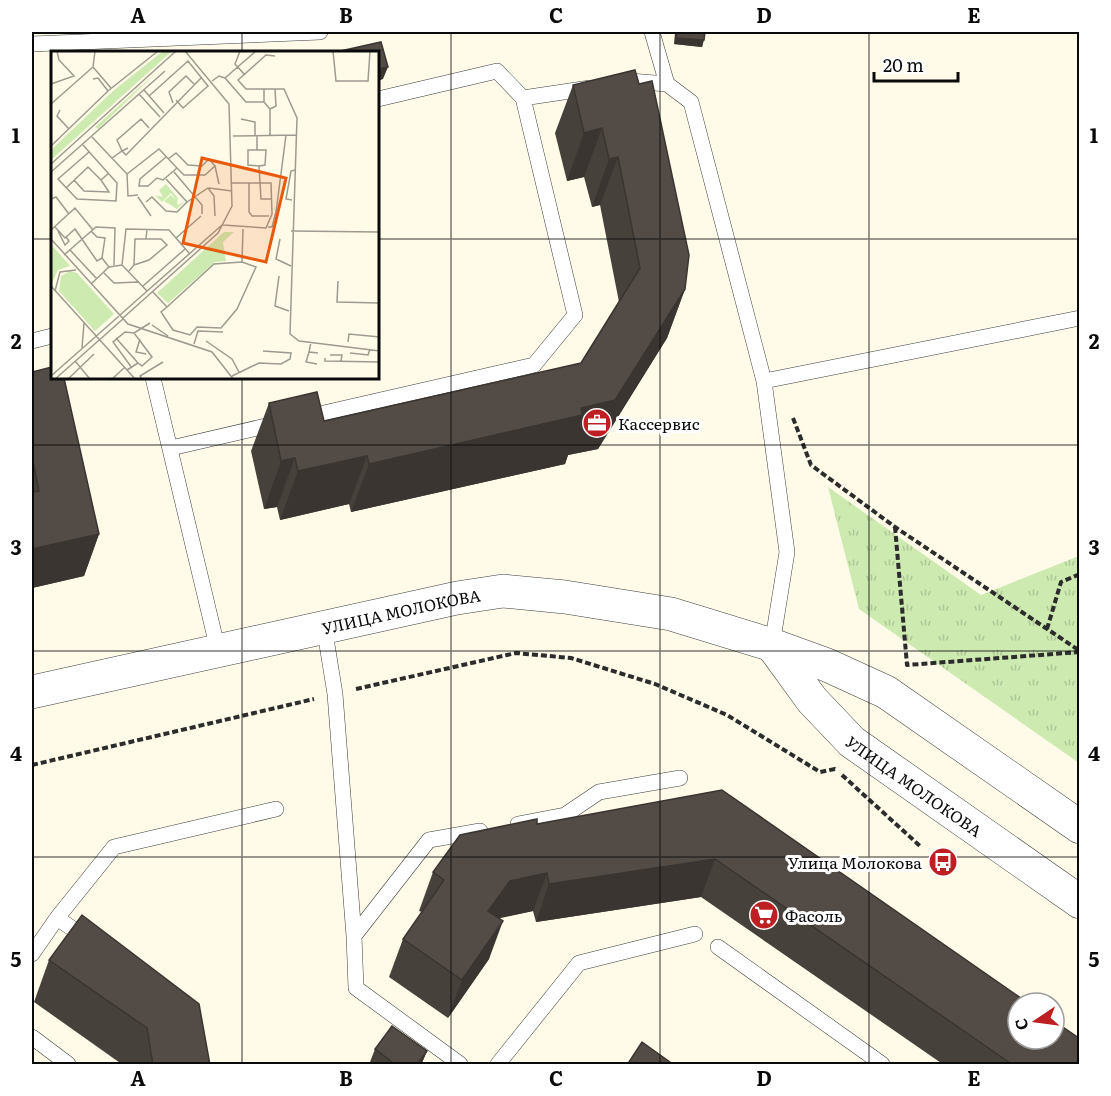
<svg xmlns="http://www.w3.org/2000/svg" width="1111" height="1096" font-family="Literata,serif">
	<defs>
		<pattern id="grass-tufts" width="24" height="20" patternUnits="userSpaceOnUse" patternTransform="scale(1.5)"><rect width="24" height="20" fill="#cdeab1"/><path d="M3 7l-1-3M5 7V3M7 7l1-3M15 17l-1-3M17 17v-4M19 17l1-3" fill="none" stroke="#afc797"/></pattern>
	</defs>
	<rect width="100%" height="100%" fill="#fffbe8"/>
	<!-- grass -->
	<path fill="url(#grass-tufts)" d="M 828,487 L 981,595 L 1079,556 L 1079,763 L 859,609 Z"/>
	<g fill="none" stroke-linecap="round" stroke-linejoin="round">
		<!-- service casing -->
		<g stroke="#3d3d3d" stroke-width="16">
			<path id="service" d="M 652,32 L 667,84
				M 32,44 L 320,32
				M 620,83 L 630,81 L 667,84 L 691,102 L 764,381 L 787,552 L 772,645
				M 523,98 L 590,88
				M 32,341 L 52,336
				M 153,378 L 218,650
				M 764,381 L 1080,318
				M 302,418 L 534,365 L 575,315 L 523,98 L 497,71 L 378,99
				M 171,448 L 279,423
				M 324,626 L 335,694 L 354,936
				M 518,824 L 565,815 L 599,792 L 680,778
				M 57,918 L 114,847 L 276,809
				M 718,947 L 882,1064
				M 32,954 L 57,918 L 89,940
				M 32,1037 L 68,1064
				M 460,1064 L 356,988 L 354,936 L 429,840 L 480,831
				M 498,1064 L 579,963 L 695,934"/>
		</g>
		<!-- tertiary casing -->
		<g stroke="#3d3d3d" stroke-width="34">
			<g id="tertiary">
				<path id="s1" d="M 772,645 L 812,700 L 852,742 L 1080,902"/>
				<path id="s2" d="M 32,692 L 457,598 L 503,591 L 565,597 L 671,614 L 772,645 L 827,665 L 886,692 L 1080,827"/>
			</g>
		</g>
		<!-- path -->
		<path stroke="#2c2c2c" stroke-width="4" stroke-dasharray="6 3" stroke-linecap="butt" d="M 793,418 L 811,465 L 895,527 L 1080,651
			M 895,527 L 907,665 L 1080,652
			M 1047,629 L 1061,582 L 1080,574
			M 356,689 L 516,653 L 571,658 L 655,684 L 727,715 L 820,772 L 835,769 L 837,770
			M 32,765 L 314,699
			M 842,775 L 920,846"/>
		<!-- service -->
		<use href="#service" stroke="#fff" stroke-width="15"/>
		<!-- tertiary -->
		<use href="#tertiary" stroke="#fff" stroke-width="33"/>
	</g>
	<!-- wall -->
	<path fill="#47413c" d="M 675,32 L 705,32 L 702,47 L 674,44 Z
		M 635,70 L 685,289 L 667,338 L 598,449 L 568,455 L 565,464 L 351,512 L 349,504 L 280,520 L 277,507 L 264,509 L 251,451 L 269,403 L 324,421 L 581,363 L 619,302 L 600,205 L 592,207 L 584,177 L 567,181 L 555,133 L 573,85 Z
		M 32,372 L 99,534 L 84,576 L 32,588 Z
		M 722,790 L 1080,1065 L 944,1065 L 701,897 L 536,922 L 533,911 L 498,918 L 489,959 L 448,1018 L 389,977 L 403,939 L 422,912 L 419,911 L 433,872 L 537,824 Z
		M 49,960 L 210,1065 L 123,1065 L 34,1002 Z
		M 375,1049 L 427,1051 L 421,1065 L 374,1065 L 370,1062 Z"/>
	<!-- shaded-wall -->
	<path fill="#3a3531" d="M 676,38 L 704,40 L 702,47 L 674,44 Z
		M 388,67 L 383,79 L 378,81 L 378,69 Z
		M 602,128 L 584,177 L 567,181 L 584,133 Z
		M 618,157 L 600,205 L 592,207 L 609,159 Z
		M 685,289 L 667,338 L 598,449 L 568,455 L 565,464 L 351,512 L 369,464 L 581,408 Z
		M 367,456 L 349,504 L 280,520 L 298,471 Z
		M 295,458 L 277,507 L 264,509 L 281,461 Z
		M 99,534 L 84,576 L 32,588 L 32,549 Z
		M 715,859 L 701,897 L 536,922 L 549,884 Z
		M 547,873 L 533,911 L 496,919 L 488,911 L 510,881 Z
		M 503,921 L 489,959 L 448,1018 L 462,980 Z
		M 427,1051 L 421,1065 L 417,1065 Z"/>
	<!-- building -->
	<path fill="#534c46" stroke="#3a3531" stroke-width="1.5" d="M 677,32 L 705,32 L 704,40 L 676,38 Z
		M 381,42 L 388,67 L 378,69 L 378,52 L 336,52 Z
		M 635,70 L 639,84 L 652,81 L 689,255 L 685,289 L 615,400 L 581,408 L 582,415 L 369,464 L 367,456 L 298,471 L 295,458 L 281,461 L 269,403 L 317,392 L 324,421 L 581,363 L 640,268 L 618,157 L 609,159 L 602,128 L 584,133 L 573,85 Z
		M 52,367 L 52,378 L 64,378 L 99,534 L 32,549 L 32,492 L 39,491 L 32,457 L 32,372 Z
		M 722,790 L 1028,1003 L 1018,1003 L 1018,1039 L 1054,1039 L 1054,1021 L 1080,1039 L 1080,1065 L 1013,1065 L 715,859 L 549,884 L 547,873 L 510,881 L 488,911 L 503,921 L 462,980 L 403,939 L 444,880 L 433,872 L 460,835 L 537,819 L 537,824 Z
		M 82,915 L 199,1004 L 210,1065 L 153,1065 L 147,1028 L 49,960 Z
		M 392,1026 L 427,1051 L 417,1065 L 396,1065 L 375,1049 Z
		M 642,1042 L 674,1065 L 627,1065 Z"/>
	<!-- grid -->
	<path fill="none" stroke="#0a0a0a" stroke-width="1.5" stroke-opacity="0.55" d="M 242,32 L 242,52M 451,32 L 451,1064M 660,32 L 660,1064M 869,32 L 869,1064M 32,239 L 52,239M 378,239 L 1080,239M 242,378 L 242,1064M 32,445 L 1080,445M 32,651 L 1080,651M 32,857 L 1080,857"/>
	<!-- icons -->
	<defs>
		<g id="office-disc" transform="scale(1.5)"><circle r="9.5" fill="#be1f22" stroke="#fff"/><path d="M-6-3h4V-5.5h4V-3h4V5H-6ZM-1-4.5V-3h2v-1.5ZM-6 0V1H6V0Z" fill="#fff"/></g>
		<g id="bus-disc" transform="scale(1.5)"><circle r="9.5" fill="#be1f22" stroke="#fff"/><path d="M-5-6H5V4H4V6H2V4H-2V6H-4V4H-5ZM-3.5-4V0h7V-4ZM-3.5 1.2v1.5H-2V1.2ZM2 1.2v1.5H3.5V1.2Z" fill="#fff"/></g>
		<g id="supermarket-disc" transform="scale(1.5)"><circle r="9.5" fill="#be1f22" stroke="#fff"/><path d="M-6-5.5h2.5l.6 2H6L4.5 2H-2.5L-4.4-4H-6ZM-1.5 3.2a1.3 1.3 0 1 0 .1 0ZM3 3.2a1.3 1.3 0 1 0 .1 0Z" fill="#fff"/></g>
	</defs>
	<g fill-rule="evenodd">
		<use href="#office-disc" x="597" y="423"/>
		<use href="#bus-disc" x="943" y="862"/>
		<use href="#supermarket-disc" x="764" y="915"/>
	</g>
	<g text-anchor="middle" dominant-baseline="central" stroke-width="6" stroke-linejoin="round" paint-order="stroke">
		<!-- poi labels -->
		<g font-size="16" fill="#0a0a0a" stroke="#fff" text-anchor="start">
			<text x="618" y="423">Кассервис</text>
			<text x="922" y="862" text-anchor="end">Улица Молокова</text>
			<text x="785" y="915">Фасоль</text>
		</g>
		<!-- street labels -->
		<g font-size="16" fill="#0a0a0a" stroke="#fff">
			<text stroke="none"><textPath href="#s2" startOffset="378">УЛИЦА МОЛОКОВА</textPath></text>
			<text stroke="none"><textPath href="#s1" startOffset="202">УЛИЦА МОЛОКОВА</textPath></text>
		</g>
	</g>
	<!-- overview -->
	<g transform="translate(51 51)">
		<rect width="328" height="328" fill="#fffbe8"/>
		<path d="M 112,0 L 121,0 L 0,109 L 0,99 L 62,40 ZM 108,19 L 47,78 L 44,76 ZM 115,133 L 127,147 L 126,154 L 133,151 L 126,158 L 113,150 L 120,144 L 125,149 L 120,142 L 111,151 L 104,144 L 112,146 L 108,139 ZM 173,181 L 183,181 L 172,191 L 175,210 L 164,211 L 117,252 L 106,242 ZM 0,193 L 19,215 L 7,219 L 1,232 ZM 19,220 L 26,222 L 63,263 L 44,280 L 8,240 L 10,225 Z" fill="#cdeab1"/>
		<path fill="none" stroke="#9d9b8f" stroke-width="1.5" d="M 189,0 L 184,13 L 194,24M 282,0 L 285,30 L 317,30 L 319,0M 42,16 L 60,37M 174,27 L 205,0M 42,28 L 47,27 L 57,40M 161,30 L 168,25 L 174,27 L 195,51 L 213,51 L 213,38 L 195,38 L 187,29 L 215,4 L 224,5M 0,33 L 23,25 L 8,9 L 6,0M 213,38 L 233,38 L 246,67 L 239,283 L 248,290 L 329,300M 93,39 L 113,62M 88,43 L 109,66M 98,45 L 137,10 L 157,35 L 132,57 L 125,49M 213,51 L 219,58 L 225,55 L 224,38M 122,52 L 118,41 L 135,25 L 143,33M 0,53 L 42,16 L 44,0M 219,58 L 219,84M 9,59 L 6,65 L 18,78M 190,68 L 204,71 L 204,85M 182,85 L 245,84M 206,85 L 206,99 L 197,99 L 197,114 L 208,115M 41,86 L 76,123 L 77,145 L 87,144M 32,94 L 66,132 L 65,150 L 26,148 L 7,128 L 38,101M 0,95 L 57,40 L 107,0M 77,97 L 71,100 L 66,89 L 90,68 L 98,77M 206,99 L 215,99 L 214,114 L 208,115 L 210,148 L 221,148M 115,106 L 89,128 L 88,135 L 97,135 L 106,127 L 112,129 L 126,117M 61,107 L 71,100 L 75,104 L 151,26M 0,113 L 125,0M 164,115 L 168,133M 0,121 L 114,20M 123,121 L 151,154 L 151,163M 76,123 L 108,98 L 126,117 L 133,124 L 154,124 L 164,115 L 158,108 L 151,115 L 137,114 L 125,102 L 117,108M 23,129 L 33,140 L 58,141 L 50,129M 198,132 L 198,161 L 201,165 L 218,165M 15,137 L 37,116 L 50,129 L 58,122M 158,137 L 181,140M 87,146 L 100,165M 0,148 L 5,146 L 18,163M 241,149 L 235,148 L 240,120 L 244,119M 95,151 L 101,146 L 115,160 L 126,161 L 136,151 L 115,128M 136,151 L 157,137 L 163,145 L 164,165M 172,174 L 215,177 L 221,163 L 220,132 L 181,132M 4,176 L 14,187 L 24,178 L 46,210 L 51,207M 217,176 L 221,176 L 225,161 L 235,84M 0,179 L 24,157 L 42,179M 7,180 L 14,194 L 18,190 L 15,186M 40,180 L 46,186 L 54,187 L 51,207 L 58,216M 240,180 L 329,181M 125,187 L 150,165M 0,188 L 77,273 L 161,301 L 183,329M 229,188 L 225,208 L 240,215M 19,199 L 46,228M 13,204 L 45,176 L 64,177 L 63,214M 71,214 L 75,178 L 118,179 L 138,202M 83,214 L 98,209 L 116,194 L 110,188 L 95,188M 78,220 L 83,214 L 84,188 L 95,188 L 96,178M 53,222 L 63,232 L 88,231M 228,225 L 224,255 L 238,260M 287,230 L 286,251 L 329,252M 40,233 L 58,216 L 71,214 L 96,240M 0,235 L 85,329M 92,235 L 134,198M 4,240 L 9,221 L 25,219M 102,241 L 116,256 L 163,213 L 191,211M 116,256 L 110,261 L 122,279 L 139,284 L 146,276 L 170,277 L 186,258 L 205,216 L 191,211 L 192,178M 69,264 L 171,174M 72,267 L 167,182 L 181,155 L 178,53 L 134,0M 101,274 L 117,285M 65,287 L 87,312M 89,288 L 85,301 L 95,303M 155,290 L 181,308 L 188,321M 260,291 L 258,301 L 267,302M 297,291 L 298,283 L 329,286M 143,293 L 147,280 L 172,281M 31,297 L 33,272M 258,301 L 255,311 L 266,313M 299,302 L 317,304 L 319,298M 279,304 L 291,304 L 290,310M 274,307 L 274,310 L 329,311M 24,310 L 39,328M 81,317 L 62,291 L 74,281 L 83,282M 76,319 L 87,312 L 91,315 L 101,306 L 83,282 L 99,272M 0,325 L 68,265M 181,325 L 208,312 L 230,313 L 239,308 L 240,302 L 212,300M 3,329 L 72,268M 16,329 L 43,303M 60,329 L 74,316M 92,329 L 89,325 L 112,311"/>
		<path fill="#e8590c" fill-opacity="0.15" stroke="#e8590c" stroke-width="3" d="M 151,107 L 235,127 L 215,211 L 132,192 Z"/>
		<rect width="328" height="328" fill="none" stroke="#0a0a0a" stroke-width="3"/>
	</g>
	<!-- border -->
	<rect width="1111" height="1096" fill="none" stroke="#ffffff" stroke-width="66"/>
	<!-- north arrow -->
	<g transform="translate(1036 1021) rotate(257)"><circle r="28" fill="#ffffff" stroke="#9d9d9d" stroke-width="1.5"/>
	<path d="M0-4.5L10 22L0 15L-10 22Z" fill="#be1f22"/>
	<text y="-9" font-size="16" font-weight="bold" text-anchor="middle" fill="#0a0a0a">С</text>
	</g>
	<!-- scale -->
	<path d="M874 72v9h84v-9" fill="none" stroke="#0a0a0a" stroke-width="3"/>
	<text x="883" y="72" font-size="18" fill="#0a0a0a" stroke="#ffffff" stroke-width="4.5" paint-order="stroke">20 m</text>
	<rect x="33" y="33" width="1045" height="1030" fill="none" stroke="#0a0a0a" stroke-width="2"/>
	<g font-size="20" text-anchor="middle" font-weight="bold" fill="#0a0a0a">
		<text x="138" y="23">A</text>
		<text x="346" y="23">B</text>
		<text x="556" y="23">C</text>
		<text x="764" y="23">D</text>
		<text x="974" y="23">E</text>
		<text x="16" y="143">1</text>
		<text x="1094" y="143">1</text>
		<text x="16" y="349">2</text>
		<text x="1094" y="349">2</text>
		<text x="16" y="555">3</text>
		<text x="1094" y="555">3</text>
		<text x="16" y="761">4</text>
		<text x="1094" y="761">4</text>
		<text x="16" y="967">5</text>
		<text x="1094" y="967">5</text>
		<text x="138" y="1086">A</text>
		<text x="346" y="1086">B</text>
		<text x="556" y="1086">C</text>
		<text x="764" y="1086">D</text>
		<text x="974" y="1086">E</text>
	</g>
</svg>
